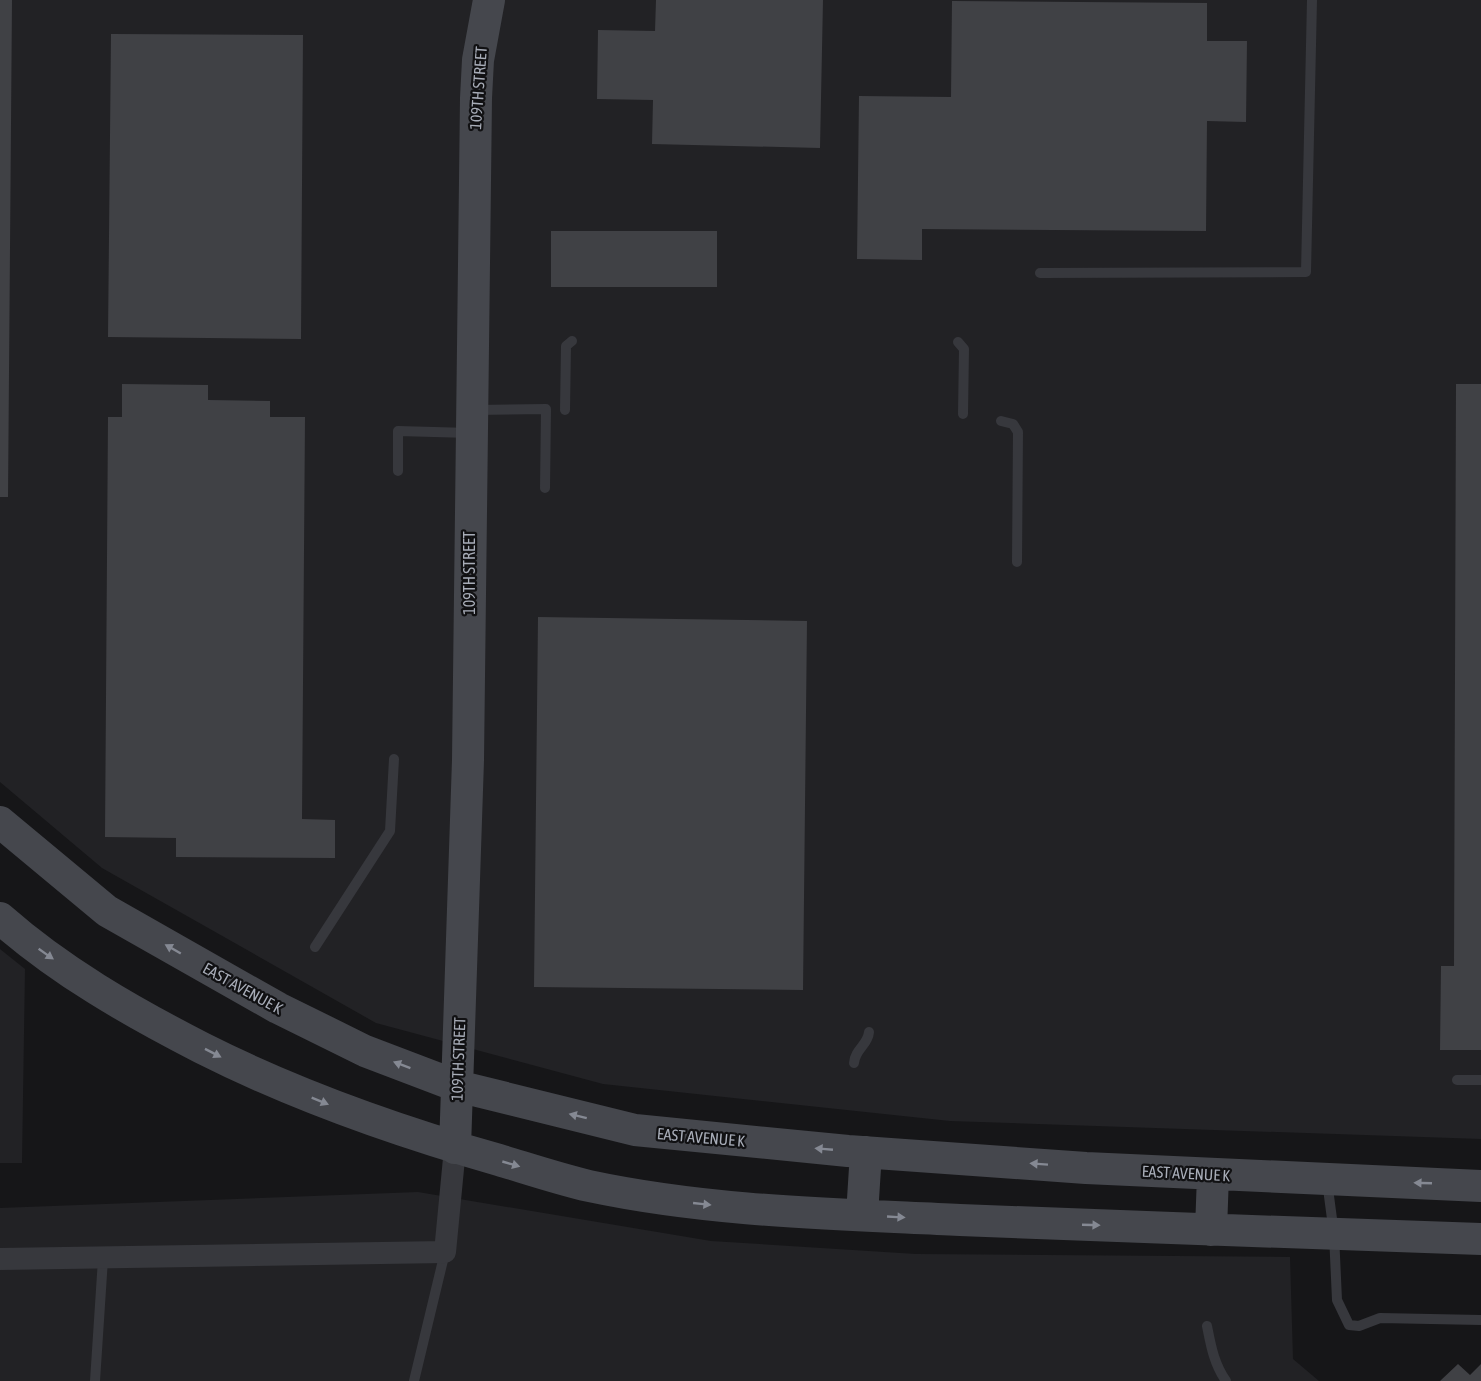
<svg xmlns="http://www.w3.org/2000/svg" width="1481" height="1381" font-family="'Asap Condensed',sans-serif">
	<rect width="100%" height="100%" fill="#161618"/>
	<!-- built -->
	<path fill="#222225" d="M 0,0 L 1481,0 L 1481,1139 L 950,1121 L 603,1084 L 376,1023 L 102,868 L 0,782 Z
		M 0,949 L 25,969 L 22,1163 L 0,1163 Z
		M 418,1192 L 711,1241 L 916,1254 L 1290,1257 L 1293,1359 L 1319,1381 L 0,1381 L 0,1208 Z"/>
	<!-- building -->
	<path fill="#404145" d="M 0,0 L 12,0 L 8,497 L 0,497 Z
		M 656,0 L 823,0 L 820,148 L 652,144 L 653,100 L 597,99 L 598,30 L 655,31 Z
		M 952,1 L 1207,3 L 1207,41 L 1247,41 L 1246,122 L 1207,121 L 1206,231 L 922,229 L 922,260 L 857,259 L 859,96 L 951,97 Z
		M 111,34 L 303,35 L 301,339 L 108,337 Z
		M 551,231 L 717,231 L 717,287 L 551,287 Z
		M 122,384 L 208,385 L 208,400 L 270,401 L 270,417 L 305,417 L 302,819 L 335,820 L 335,858 L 176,857 L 176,838 L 105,837 L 108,417 L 122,417 Z
		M 1456,384 L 1481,384 L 1481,1050 L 1440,1050 L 1441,966 L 1454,966 Z
		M 538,617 L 807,621 L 803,990 L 534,987 Z
		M 1458,1364 L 1470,1375 L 1481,1364 L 1481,1381 L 1440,1381 Z"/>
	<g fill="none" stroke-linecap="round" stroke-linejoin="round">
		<!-- lane -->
		<path stroke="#37383d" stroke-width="10" d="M 1040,273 L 1306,272 L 1312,0
			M 958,342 L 964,349 L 963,414
			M 475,410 L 546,409 L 545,488
			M 565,410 L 566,346 L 572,341
			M 1001,421 L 1013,424 L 1018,432 L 1017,562
			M 398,471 L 398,431 L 470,433
			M 315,947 L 390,831 L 394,759
			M 854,1063 C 855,1049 868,1045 869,1032
			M 1457,1080 L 1481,1080
			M 1327,1181 L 1334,1234 L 1337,1300 L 1349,1325 L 1359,1326 L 1380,1318 L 1481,1320
			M 1207,1326 C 1211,1346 1214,1364 1226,1381
			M 95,1381 L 103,1259
			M 414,1381 L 445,1252"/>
		<!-- street -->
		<path stroke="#37383d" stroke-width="22" d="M 0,1259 L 445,1252 L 455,1148"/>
		<!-- secondary -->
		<path stroke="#45474d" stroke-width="32" d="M 0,822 L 107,911 L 278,1008 L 365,1051 L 457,1086 L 635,1130 L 848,1151 L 1086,1168 L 1481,1186
			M 0,918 C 60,971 130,1011 202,1048 C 297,1096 397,1131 499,1160 C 529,1169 559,1179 589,1186 C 711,1212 837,1214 960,1220 C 1134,1227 1307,1233 1481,1239
			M 455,1148 L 468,760 L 476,98 L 478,60 L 489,0
			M 862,1215 L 866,1152
			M 1211,1230 L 1213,1175"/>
	</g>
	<!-- one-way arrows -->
	<defs><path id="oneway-solid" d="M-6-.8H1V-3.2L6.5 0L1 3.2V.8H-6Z" transform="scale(1.5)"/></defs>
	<g fill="#858993">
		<use href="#oneway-solid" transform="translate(173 949) rotate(-150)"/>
		<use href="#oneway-solid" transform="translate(46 954) rotate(35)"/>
		<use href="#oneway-solid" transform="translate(213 1053) rotate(27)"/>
		<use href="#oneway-solid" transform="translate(402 1065) rotate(-159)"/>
		<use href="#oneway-solid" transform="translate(320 1101) rotate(22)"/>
		<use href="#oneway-solid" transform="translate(578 1116) rotate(-166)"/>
		<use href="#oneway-solid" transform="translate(824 1149) rotate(-175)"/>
		<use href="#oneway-solid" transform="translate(511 1164) rotate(16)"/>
		<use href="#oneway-solid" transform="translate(1039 1164) rotate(-176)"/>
		<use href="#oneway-solid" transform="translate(1423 1183) rotate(-178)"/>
		<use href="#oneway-solid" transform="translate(702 1204) rotate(6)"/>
		<use href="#oneway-solid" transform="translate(896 1217) rotate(3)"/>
		<use href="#oneway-solid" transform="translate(1091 1225) rotate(2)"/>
	</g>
	<g text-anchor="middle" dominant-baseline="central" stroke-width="4.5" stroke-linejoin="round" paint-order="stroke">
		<!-- street labels -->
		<g font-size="16" fill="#a8adb8" stroke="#111113">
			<text transform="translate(478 88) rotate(-86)">109TH STREET</text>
			<text transform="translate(469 573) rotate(-90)">109TH STREET</text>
			<text transform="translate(243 988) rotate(29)">EAST AVENUE K</text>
			<text transform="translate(458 1059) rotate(-88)">109TH STREET</text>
			<text transform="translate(701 1137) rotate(5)">EAST AVENUE K</text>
			<text transform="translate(1186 1173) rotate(3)">EAST AVENUE K</text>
		</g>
	</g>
</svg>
